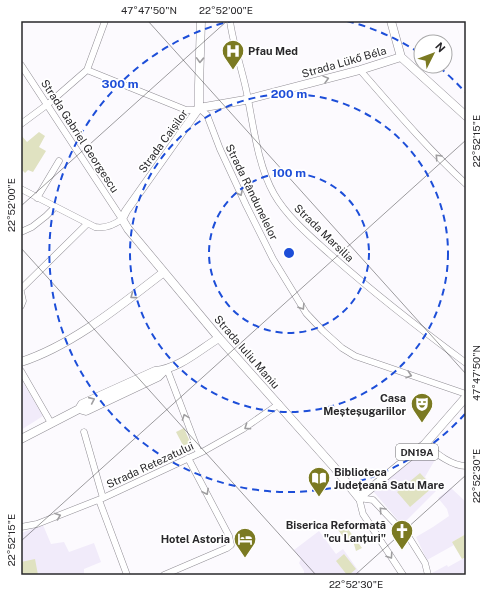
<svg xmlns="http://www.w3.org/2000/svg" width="487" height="596" font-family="'Public Sans',sans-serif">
	<rect width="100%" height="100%" fill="#fcfafe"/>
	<!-- built -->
	<path fill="#f1ebfa" d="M 21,379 L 43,416 L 21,430 Z
		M 423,450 L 436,458 L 425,477 L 436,491 L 402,525 L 373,491 Z
		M 451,488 L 466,502 L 466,534 L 452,542 L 454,545 L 427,560 L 416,537 L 433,527 L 449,516 L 447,509 L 438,498 Z
		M 43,525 L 51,544 L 64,542 L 69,552 L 94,543 L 101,562 L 84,569 L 84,575 L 21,575 L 21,533 Z
		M 319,531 L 336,554 L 343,549 L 360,573 L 357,575 L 304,575 L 304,571 L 299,563 L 301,559 L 294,550 Z
		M 466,557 L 466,571 L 459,575 L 433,575 L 432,573 L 447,565 L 448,567 Z"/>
	<!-- green -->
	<path fill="#e0e2c1" d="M 39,132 L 45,136 L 39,147 L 46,151 L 33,172 L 28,170 L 25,173 L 21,169 L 21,135 L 27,142 Z
		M 184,428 L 193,449 L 187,453 L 176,432 Z
		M 420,473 L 433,487 L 410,507 L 397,492 Z
		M 345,525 L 362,548 L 356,551 L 353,541 L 349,544 L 338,530 Z
		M 466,534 L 466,557 L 462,559 L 452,542 Z
		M 344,554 L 356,569 L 349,575 L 347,575 L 336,561 Z
		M 35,559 L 38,575 L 21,575 L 21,562 Z"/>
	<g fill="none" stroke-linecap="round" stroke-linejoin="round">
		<!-- minor casing -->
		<g stroke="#918e95" stroke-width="7">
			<path id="minor" d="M 230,21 C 233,44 241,66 246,89 C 253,122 257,164 274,194 C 287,217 312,238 331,255 C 375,294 420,329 466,363
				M 21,65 L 122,219 C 114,225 106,229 95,227 L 21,189
				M 87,70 L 186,110 L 193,110 L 199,108 L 207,115 L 220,149 L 246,205 L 273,259 L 306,313 L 323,331 L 342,348 L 355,356 L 466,394
				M 360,70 C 394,109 428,149 466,184
				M 21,124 L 48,104 L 87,70 L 105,21
				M 37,198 L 59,161
				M 21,232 L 32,227 L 46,216 L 55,207
				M 21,289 L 87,224
				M 21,292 L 23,301 L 21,306
				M 167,369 L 199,453
				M 21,371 L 51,423
				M 84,432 L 103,498
				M 425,444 C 436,453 451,466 466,466
				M 99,500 L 127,575
				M 21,527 L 37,524 L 103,498 L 204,451 L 243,429 L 279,404
				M 164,575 L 227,548 L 231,545 L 229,536 L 188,458
				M 403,575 L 367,520 L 363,514 L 359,498 L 373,500 L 410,539 L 425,563 L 428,575"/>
		</g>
		<!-- major casing -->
		<g stroke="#918e95" stroke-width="9">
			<path id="major" d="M 201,21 L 199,85 L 199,108 L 126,211 L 122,219 L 128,229 L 219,338 L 334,467 L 359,498 L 425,444 L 466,397
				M 391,21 L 401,57 L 466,116
				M 199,108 L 245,100 L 360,70 L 401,57
				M 21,362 C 73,345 121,305 164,272
				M 79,409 L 86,411 L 158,377 L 165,370
				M 21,439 L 79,409 L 82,404 L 155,371 C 179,369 199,350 219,338"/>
		</g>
		<!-- minor -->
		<use href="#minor" stroke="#fff" stroke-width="6"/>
		<!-- major -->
		<use href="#major" stroke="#fff" stroke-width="8"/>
	</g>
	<!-- one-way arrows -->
	<defs><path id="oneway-chevron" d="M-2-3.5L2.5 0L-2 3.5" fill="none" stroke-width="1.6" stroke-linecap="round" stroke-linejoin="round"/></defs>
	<g stroke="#9f9ea0">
		<use href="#oneway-chevron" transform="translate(200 60) rotate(92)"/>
		<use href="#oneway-chevron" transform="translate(326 79) rotate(-15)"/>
		<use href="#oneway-chevron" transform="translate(438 157) rotate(-133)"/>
		<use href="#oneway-chevron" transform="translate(240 193) rotate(65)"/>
		<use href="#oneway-chevron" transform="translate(133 296) rotate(143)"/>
		<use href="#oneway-chevron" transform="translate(302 307) rotate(58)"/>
		<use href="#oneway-chevron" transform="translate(409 375) rotate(18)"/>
		<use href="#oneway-chevron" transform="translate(92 400) rotate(-24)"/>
		<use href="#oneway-chevron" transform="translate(185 417) rotate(-110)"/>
		<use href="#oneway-chevron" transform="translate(247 427) rotate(146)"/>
		<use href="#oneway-chevron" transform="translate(206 492) rotate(63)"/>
		<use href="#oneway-chevron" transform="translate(382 510) rotate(-133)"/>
		<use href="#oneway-chevron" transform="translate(58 516) rotate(-20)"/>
		<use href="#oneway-chevron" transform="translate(390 556) rotate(56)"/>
	</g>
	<!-- ticks -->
	<path fill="none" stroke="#29282b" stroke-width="1" stroke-opacity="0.45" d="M 148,21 L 466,374M 21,206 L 227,21M 21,248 L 316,575M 21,541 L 466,140M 355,575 L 466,475"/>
	<!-- distance rings -->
	<g fill="none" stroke="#1d4ed8" stroke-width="2" stroke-dasharray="7 5">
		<circle cx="289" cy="253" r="80"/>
		<circle cx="289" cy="253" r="159"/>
		<path d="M465 414A239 239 0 1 1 231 21M347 21A239 239 0 0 1 421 54M439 67A239 239 0 0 1 465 92"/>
	</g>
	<!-- icons -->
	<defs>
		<g id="hospital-pin" transform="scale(1.15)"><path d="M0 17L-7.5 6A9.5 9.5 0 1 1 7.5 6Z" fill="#7b7a22" stroke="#fff"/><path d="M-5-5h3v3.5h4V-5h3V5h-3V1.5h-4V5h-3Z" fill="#fff"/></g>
		<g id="theatre-pin" transform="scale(1.15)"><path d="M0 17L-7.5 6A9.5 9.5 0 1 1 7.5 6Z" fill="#7b7a22" stroke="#fff"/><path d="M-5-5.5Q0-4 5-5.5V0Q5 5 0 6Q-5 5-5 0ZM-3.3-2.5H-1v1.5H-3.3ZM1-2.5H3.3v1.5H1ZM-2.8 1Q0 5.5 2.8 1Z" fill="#fff"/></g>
		<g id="library-pin" transform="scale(1.15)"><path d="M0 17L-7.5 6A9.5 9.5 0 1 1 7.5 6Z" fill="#7b7a22" stroke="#fff"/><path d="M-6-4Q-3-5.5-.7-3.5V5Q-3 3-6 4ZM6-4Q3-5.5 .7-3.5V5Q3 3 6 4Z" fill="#fff"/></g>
		<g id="church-pin" transform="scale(1.15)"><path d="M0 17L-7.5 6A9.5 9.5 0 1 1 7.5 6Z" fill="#7b7a22" stroke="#fff"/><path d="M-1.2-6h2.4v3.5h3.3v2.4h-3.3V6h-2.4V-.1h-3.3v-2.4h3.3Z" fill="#fff"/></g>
		<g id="hotel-pin" transform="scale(1.15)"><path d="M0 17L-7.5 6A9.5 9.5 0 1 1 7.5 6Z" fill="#7b7a22" stroke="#fff"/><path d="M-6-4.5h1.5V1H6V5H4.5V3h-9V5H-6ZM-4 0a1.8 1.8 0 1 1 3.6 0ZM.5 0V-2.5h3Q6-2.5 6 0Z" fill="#fff"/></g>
	</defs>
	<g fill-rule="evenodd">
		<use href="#hospital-pin" x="233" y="51"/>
		<use href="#theatre-pin" x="422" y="404"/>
		<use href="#library-pin" x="319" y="478"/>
		<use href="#church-pin" x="402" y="531"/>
		<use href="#hotel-pin" x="245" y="539"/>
	</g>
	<g text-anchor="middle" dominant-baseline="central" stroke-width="3.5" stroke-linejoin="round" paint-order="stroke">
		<!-- shield labels -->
		<rect fill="#fff" stroke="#69686b" stroke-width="1" x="396" y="444" width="42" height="16" rx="3"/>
		<g font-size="10" font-weight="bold" fill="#29282b">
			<text x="417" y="452">DN19A</text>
		</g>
		<!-- poi labels -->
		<g font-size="11" font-weight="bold" fill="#29282b" stroke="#fff" text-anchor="end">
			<text x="248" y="51" text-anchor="start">Pfau Med</text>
			<text x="406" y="398">Casa<tspan x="406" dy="13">Meșteșugariilor</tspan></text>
			<text x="334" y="472" text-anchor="start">Biblioteca<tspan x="334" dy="13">Judeţeană Satu Mare</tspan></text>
			<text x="386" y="525">Biserica Reformată<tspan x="386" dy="13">"cu Lanțuri"</tspan></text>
			<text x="230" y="539">Hotel Astoria</text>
		</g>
		<!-- street labels -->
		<g font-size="11" fill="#29282b" stroke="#fff">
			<text transform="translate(344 62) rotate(-16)">Strada Lükő Béla</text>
			<text transform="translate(80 136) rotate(57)">Strada Gabriel Georgescu</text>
			<text transform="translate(163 141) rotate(-54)">Strada Caișilor</text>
			<text transform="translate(252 192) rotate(64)">Strada Rândunelelor</text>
			<text transform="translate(324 233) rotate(44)">Strada Marsilia</text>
			<text transform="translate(247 352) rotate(49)">Strada Iuliu Maniu</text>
			<text transform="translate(150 465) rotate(-25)">Strada Retezatului</text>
		</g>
	</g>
	<circle cx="289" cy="253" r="6" fill="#1d4ed8" stroke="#fff" stroke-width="2"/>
	<g font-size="12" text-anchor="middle" font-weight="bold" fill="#1d4ed8" stroke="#fff" stroke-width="3.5" stroke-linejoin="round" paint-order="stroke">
		<text x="120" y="88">300 m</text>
		<text x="289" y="98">200 m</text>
		<text x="289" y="177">100 m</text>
	</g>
	<!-- border -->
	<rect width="487" height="596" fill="none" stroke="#ffffff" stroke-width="44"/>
	<!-- north arrow -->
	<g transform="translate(433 54) rotate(48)"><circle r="19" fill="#ffffff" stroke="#a9a9aa"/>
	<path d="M0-3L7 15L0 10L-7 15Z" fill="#7b7a22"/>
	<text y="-6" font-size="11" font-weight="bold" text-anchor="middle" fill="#29282b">N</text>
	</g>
	<rect x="22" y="22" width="443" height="552" fill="none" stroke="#29282b" stroke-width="1.5"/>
	<g font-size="10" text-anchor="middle" fill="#29282b">
		<text x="149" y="14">47°47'50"N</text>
		<text x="226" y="14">22°52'00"E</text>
		<text transform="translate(476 141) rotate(-90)" y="4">22°52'15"E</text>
		<text transform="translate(11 205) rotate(-90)" y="4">22°52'00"E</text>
		<text transform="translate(476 373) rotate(-90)" y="4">47°47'50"N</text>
		<text transform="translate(476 476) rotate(-90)" y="4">22°52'30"E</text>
		<text transform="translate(11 540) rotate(-90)" y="4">22°52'15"E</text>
		<text x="356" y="588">22°52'30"E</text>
	</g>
</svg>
